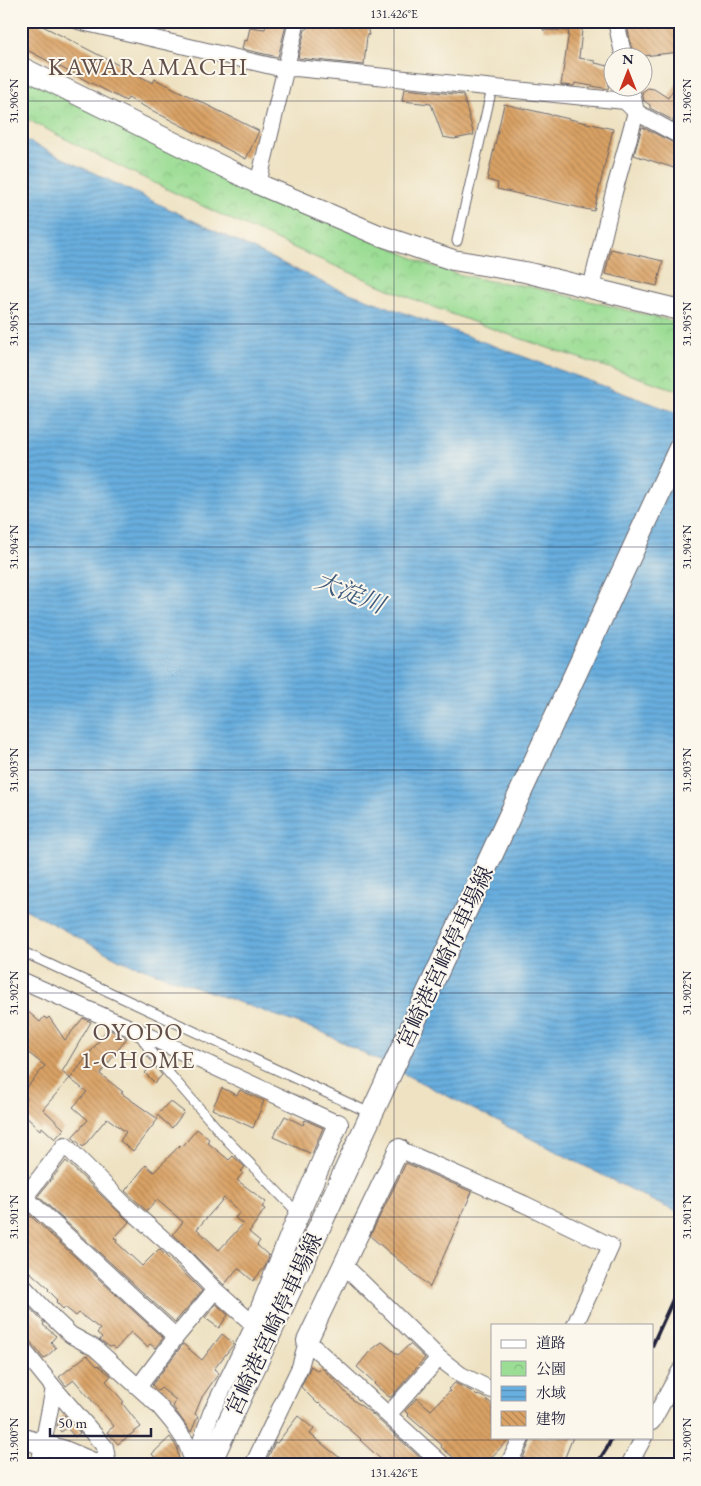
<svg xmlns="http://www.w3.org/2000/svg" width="701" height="1486" font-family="'EB Garamond','Noto Serif JP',serif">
	<defs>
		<pattern id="park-crowns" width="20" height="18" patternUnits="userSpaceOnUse" patternTransform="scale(1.25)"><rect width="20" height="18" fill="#9bdd94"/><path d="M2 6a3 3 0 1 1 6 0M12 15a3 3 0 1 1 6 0" fill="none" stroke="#85bd80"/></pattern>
		<pattern id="water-rules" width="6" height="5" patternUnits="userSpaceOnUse" patternTransform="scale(1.25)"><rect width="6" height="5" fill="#68aede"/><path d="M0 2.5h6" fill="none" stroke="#558db5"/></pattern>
		<pattern id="building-back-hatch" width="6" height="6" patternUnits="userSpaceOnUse" patternTransform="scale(1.25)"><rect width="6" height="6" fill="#daa265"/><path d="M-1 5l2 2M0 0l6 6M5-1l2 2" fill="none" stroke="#b08454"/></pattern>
	</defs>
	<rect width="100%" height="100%" fill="#fbf7ec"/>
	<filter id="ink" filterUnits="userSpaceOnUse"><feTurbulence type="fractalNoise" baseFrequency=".02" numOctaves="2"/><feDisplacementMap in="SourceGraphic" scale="10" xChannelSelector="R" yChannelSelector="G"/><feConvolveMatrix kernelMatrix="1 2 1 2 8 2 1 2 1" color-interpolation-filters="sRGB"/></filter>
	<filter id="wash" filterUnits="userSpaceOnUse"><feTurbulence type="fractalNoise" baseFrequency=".0096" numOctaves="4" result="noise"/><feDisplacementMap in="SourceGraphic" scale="20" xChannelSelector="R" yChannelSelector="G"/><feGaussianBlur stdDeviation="1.12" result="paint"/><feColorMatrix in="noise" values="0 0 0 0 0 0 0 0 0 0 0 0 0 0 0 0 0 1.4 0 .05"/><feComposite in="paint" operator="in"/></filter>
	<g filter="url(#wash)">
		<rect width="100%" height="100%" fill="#eee2c2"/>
		<!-- park -->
		<path fill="url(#park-crowns)" stroke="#5e8068" d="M 21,74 L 426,264 L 457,274 L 489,281 L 527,286 L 680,323 L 680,391 C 589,361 497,333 408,297 C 276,242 147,182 21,116 Z"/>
		<!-- water -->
		<path fill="url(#water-rules)" stroke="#45688c" d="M 21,138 L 328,285 L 680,414 L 680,1213 L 657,1203 L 322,1032 L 120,960 L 21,907 Z"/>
		<g id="blocks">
			<!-- building -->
			<path fill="url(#building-back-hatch)" fill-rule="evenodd" d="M 21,21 L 33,21 L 153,83 L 155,79 L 259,131 L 246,159 L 128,98 L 126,101 L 21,47 Z
				M 136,21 L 168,21 L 166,31 L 136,24 Z
				M 267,21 L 287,21 L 278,57 L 242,49 L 244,40 L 247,41 L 250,27 L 265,29 Z
				M 320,21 L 366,21 L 369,35 L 367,36 L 364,65 L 298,58 L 305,30 Z
				M 543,21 L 583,21 L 579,58 L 595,61 L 595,63 L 613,67 L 608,89 L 575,83 L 574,86 L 561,85 L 569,31 L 543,30 Z
				M 626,21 L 680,21 L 680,52 L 634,57 Z
				M 680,78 L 680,115 L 676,122 L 650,108 L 650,105 L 644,101 L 642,92 L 648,88 L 654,89 L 668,98 Z
				M 404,89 L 463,95 L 474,135 L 454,139 L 443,137 L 431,104 L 402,101 Z
				M 504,104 L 613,129 L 594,211 L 497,189 L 498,183 L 487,180 Z
				M 642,127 L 680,146 L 680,170 L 634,155 Z
				M 611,249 L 663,261 L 657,286 L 605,274 Z
				M 21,1006 L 40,1022 L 44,1017 L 47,1019 L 49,1017 L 65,1040 L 83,1018 L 91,1022 L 62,1072 L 70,1078 L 43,1109 L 64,1129 L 55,1139 L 42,1127 L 40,1130 L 21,1112 L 21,1104 L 27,1098 L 22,1093 L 45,1066 L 21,1047 Z
				M 108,1029 L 127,1038 L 100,1074 L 123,1092 L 121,1093 L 158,1119 L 133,1151 L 120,1141 L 126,1132 L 107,1118 L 83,1147 L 72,1137 L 88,1120 L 73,1107 L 87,1092 L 70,1079 Z
				M 153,1064 L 162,1075 L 155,1083 L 145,1073 Z
				M 222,1088 L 237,1095 L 240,1090 L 264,1101 L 253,1128 L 212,1109 Z
				M 170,1101 L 184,1112 L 172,1128 L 157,1115 Z
				M 285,1116 L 303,1125 L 305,1120 L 323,1128 L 312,1154 L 273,1137 Z
				M 197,1129 L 209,1139 L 207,1142 L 229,1160 L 233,1156 L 245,1167 L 241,1171 L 243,1173 L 237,1180 L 266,1202 L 262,1207 L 265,1209 L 249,1232 L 260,1241 L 257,1245 L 269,1256 L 265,1267 L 253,1281 L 238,1268 L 224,1285 L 173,1234 L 183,1222 L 157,1200 L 147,1211 L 125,1191 L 146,1165 L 154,1172 L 180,1145 L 182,1147 ZM 224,1198 L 240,1212 L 235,1218 L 243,1224 L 219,1250 L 197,1229 Z
				M 66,1161 L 129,1222 L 114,1238 L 117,1240 L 116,1242 L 142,1266 L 159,1249 L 202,1291 L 175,1322 L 38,1196 Z
				M 406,1163 L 472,1192 L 430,1287 L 370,1236 Z
				M 25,1211 L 163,1338 L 155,1348 L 150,1344 L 147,1347 L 131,1332 L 116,1349 L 112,1346 L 110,1347 L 100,1340 L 102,1337 L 97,1333 L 100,1329 L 79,1313 L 76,1316 L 65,1307 L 63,1309 L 56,1302 L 58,1300 L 48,1290 L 49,1289 L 30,1272 L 21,1270 L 21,1214 Z
				M 21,1299 L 44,1323 L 43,1325 L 56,1336 L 51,1342 L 56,1348 L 44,1359 L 21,1330 Z
				M 216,1304 L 228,1315 L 219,1328 L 205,1318 Z
				M 222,1334 L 234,1344 L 214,1369 L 219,1373 L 202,1397 L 195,1414 L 198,1416 L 191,1432 L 173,1407 L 176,1400 L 161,1388 L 158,1391 L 152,1385 L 183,1344 L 202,1360 Z
				M 382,1342 L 398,1355 L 410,1344 L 425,1358 L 391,1397 L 389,1397 L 374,1384 L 375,1383 L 357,1367 L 371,1350 Z
				M 87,1355 L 97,1366 L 98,1365 L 111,1376 L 106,1381 L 124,1402 L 122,1403 L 141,1427 L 118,1444 L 107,1432 L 114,1426 L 74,1380 L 66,1386 L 59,1377 Z
				M 311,1366 L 318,1371 L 322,1368 L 352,1399 L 371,1413 L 428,1465 L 395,1465 L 390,1459 L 385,1463 L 360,1440 L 361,1439 L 319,1403 L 318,1404 L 301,1387 Z
				M 455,1383 L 473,1392 L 477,1396 L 478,1395 L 485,1398 L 492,1404 L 492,1437 L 511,1437 L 484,1465 L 462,1465 L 441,1447 L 442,1445 L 408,1416 L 409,1415 L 405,1411 L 417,1398 L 431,1410 L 450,1391 L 448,1389 Z
				M 64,1415 L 80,1433 L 75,1437 L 67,1428 L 61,1432 L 57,1426 L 58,1420 Z
				M 298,1416 L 314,1429 L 310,1434 L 340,1458 L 335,1465 L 269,1465 L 266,1462 L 275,1442 L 277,1443 Z
				M 170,1437 L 177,1447 L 179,1460 L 172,1465 L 161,1465 L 152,1454 Z
				M 532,1437 L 573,1437 L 562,1465 L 537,1465 L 523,1458 Z"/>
		</g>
	</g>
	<g filter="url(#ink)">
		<use href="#blocks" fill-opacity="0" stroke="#69656a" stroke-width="1"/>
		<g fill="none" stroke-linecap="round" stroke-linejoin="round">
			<!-- service casing -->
			<g stroke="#69656a" stroke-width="11">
				<path id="service" d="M 457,241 L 492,88
					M 21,951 L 372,1114
					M 140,1035 L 153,1055 L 228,1141 L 299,1214"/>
			</g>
			<!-- minor casing -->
			<g stroke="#69656a" stroke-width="18">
				<path id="minor" d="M 78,21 L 284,69 L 296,68 L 625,101 L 636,112 L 680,136
					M 616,21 L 624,58
					M 258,184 L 297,21
					M 591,288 L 614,192 L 636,112 L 631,88
					M 21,980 L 137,1031 L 338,1124
					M 399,1149 L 524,1204 L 611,1246 L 575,1325
					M 25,1197 L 176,1337
					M 21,1202 L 65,1145 L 125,1205 L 178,1252 L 215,1290 L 254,1325 L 211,1413 L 198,1450 L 189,1465
					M 344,1265 L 439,1358 L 461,1375 L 492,1390
					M 21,1284 L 53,1318 L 71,1335 L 95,1348 L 158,1405 L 173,1423 L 186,1442 L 192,1459
					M 21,1347 L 54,1388 L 105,1447 L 108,1465
					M 139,1386 L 176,1337 L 215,1290
					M 388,1415 L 439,1358
					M 652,1422 L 680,1371
					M 39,1465 L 54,1388
					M 253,1465 L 300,1367 L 307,1341 L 443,1465
					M 508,1465 L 522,1437
					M 629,1465 L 644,1437"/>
			</g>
			<!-- tertiary casing -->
			<g stroke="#69656a" stroke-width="22">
				<path id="tertiary" d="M 21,67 L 258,184 L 376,234 L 453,260 L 525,272 L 680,310
					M 254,1325 L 293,1228 L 338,1124
					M 307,1341 L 399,1149
					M 21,1438 L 62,1450 L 98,1465"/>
			</g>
			<!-- secondary casing -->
			<g stroke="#69656a" stroke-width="24">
				<path id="secondary" d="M 209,1465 L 680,448"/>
			</g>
			<!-- service -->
			<use href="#service" stroke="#fff" stroke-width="9"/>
			<!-- minor -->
			<use href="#minor" stroke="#fff" stroke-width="16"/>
			<!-- tertiary -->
			<use href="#tertiary" stroke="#fff" stroke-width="20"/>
			<!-- secondary -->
			<use href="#secondary" stroke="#fff" stroke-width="22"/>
			<!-- rail -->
			<path stroke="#22223b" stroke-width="4" d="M 652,1346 L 680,1284
				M 596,1465 L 607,1448 L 612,1437"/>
		</g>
	</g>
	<!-- ticks -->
	<path fill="none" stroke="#22223b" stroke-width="1" stroke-opacity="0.45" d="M 394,21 L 394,1465M 21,101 L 680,101M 21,324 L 680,324M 21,547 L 680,547M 21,770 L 680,770M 21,993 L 680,993M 21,1217 L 680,1217M 21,1440 L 680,1440"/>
	<g text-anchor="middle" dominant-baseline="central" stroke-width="4" stroke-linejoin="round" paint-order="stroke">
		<!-- street labels -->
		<g font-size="22" fill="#22223b" stroke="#fbf7ec">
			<text transform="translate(445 957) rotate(-65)">宮崎港宮崎停車場線</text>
			<text transform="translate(274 1324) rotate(-65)">宮崎港宮崎停車場線</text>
		</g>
		<!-- water labels -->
		<g font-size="24" font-style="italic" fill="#3e5a7c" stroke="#fbf7ec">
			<text transform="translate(350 592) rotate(22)">大淀川</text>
		</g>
		<!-- neighbourhood labels -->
		<g font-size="24" letter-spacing="1" fill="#624f4a" stroke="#fbf7ec">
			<text x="138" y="1031">OYODO<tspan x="138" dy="28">1-CHOME</tspan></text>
		</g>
		<!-- quarter labels -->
		<g font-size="25" letter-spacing="1" fill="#624f4a" stroke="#fbf7ec">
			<text x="148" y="66">KAWARAMACHI</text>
		</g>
	</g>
	<!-- margin -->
	<rect width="701" height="1486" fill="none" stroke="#fbf7ec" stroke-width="55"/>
	<!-- legend -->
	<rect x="491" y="1324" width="162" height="115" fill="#fbf7ec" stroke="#a4a2a5"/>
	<rect x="501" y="1340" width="25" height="8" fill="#ffffff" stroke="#a4a2a5"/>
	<text x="536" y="1348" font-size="15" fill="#22223b">道路</text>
	<rect x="501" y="1361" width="25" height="15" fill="url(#park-crowns)" stroke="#a4a2a5"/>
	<text x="536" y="1374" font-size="15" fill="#22223b">公園</text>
	<rect x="501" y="1386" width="25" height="15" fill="url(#water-rules)" stroke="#a4a2a5"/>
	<text x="536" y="1398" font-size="15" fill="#22223b">水域</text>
	<rect x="501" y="1411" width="25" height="15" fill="url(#building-back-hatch)" stroke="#a4a2a5"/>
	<text x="536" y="1424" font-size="15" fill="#22223b">建物</text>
	<!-- north arrow -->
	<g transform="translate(628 72)"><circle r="24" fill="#fbf7ec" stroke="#a4a2a5"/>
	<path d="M0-4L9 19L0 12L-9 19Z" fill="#c8321e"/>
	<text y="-8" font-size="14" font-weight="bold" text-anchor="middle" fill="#22223b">N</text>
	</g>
	<!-- scale -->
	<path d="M50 1428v8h101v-8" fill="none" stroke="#22223b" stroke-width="2.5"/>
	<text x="58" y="1428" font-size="15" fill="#22223b" stroke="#fbf7ec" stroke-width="4" paint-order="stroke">50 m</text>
	<rect x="28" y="28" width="646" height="1430" fill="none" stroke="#22223b" stroke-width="2"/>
	<g font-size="12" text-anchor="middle" fill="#22223b">
		<text x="394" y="18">131.426°E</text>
		<text transform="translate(14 101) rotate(-90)" y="4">31.906°N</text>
		<text transform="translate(687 101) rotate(-90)" y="4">31.906°N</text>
		<text transform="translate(14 324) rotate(-90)" y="4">31.905°N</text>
		<text transform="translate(687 324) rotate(-90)" y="4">31.905°N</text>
		<text transform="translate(14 547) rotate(-90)" y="4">31.904°N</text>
		<text transform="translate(687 547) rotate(-90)" y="4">31.904°N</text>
		<text transform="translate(14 770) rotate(-90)" y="4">31.903°N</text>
		<text transform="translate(687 770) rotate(-90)" y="4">31.903°N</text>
		<text transform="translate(14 993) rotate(-90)" y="4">31.902°N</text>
		<text transform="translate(687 993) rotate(-90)" y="4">31.902°N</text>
		<text transform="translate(14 1217) rotate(-90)" y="4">31.901°N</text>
		<text transform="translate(687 1217) rotate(-90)" y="4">31.901°N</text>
		<text transform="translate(14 1440) rotate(-90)" y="4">31.900°N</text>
		<text transform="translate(687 1440) rotate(-90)" y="4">31.900°N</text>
		<text x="394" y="1477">131.426°E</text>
	</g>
</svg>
